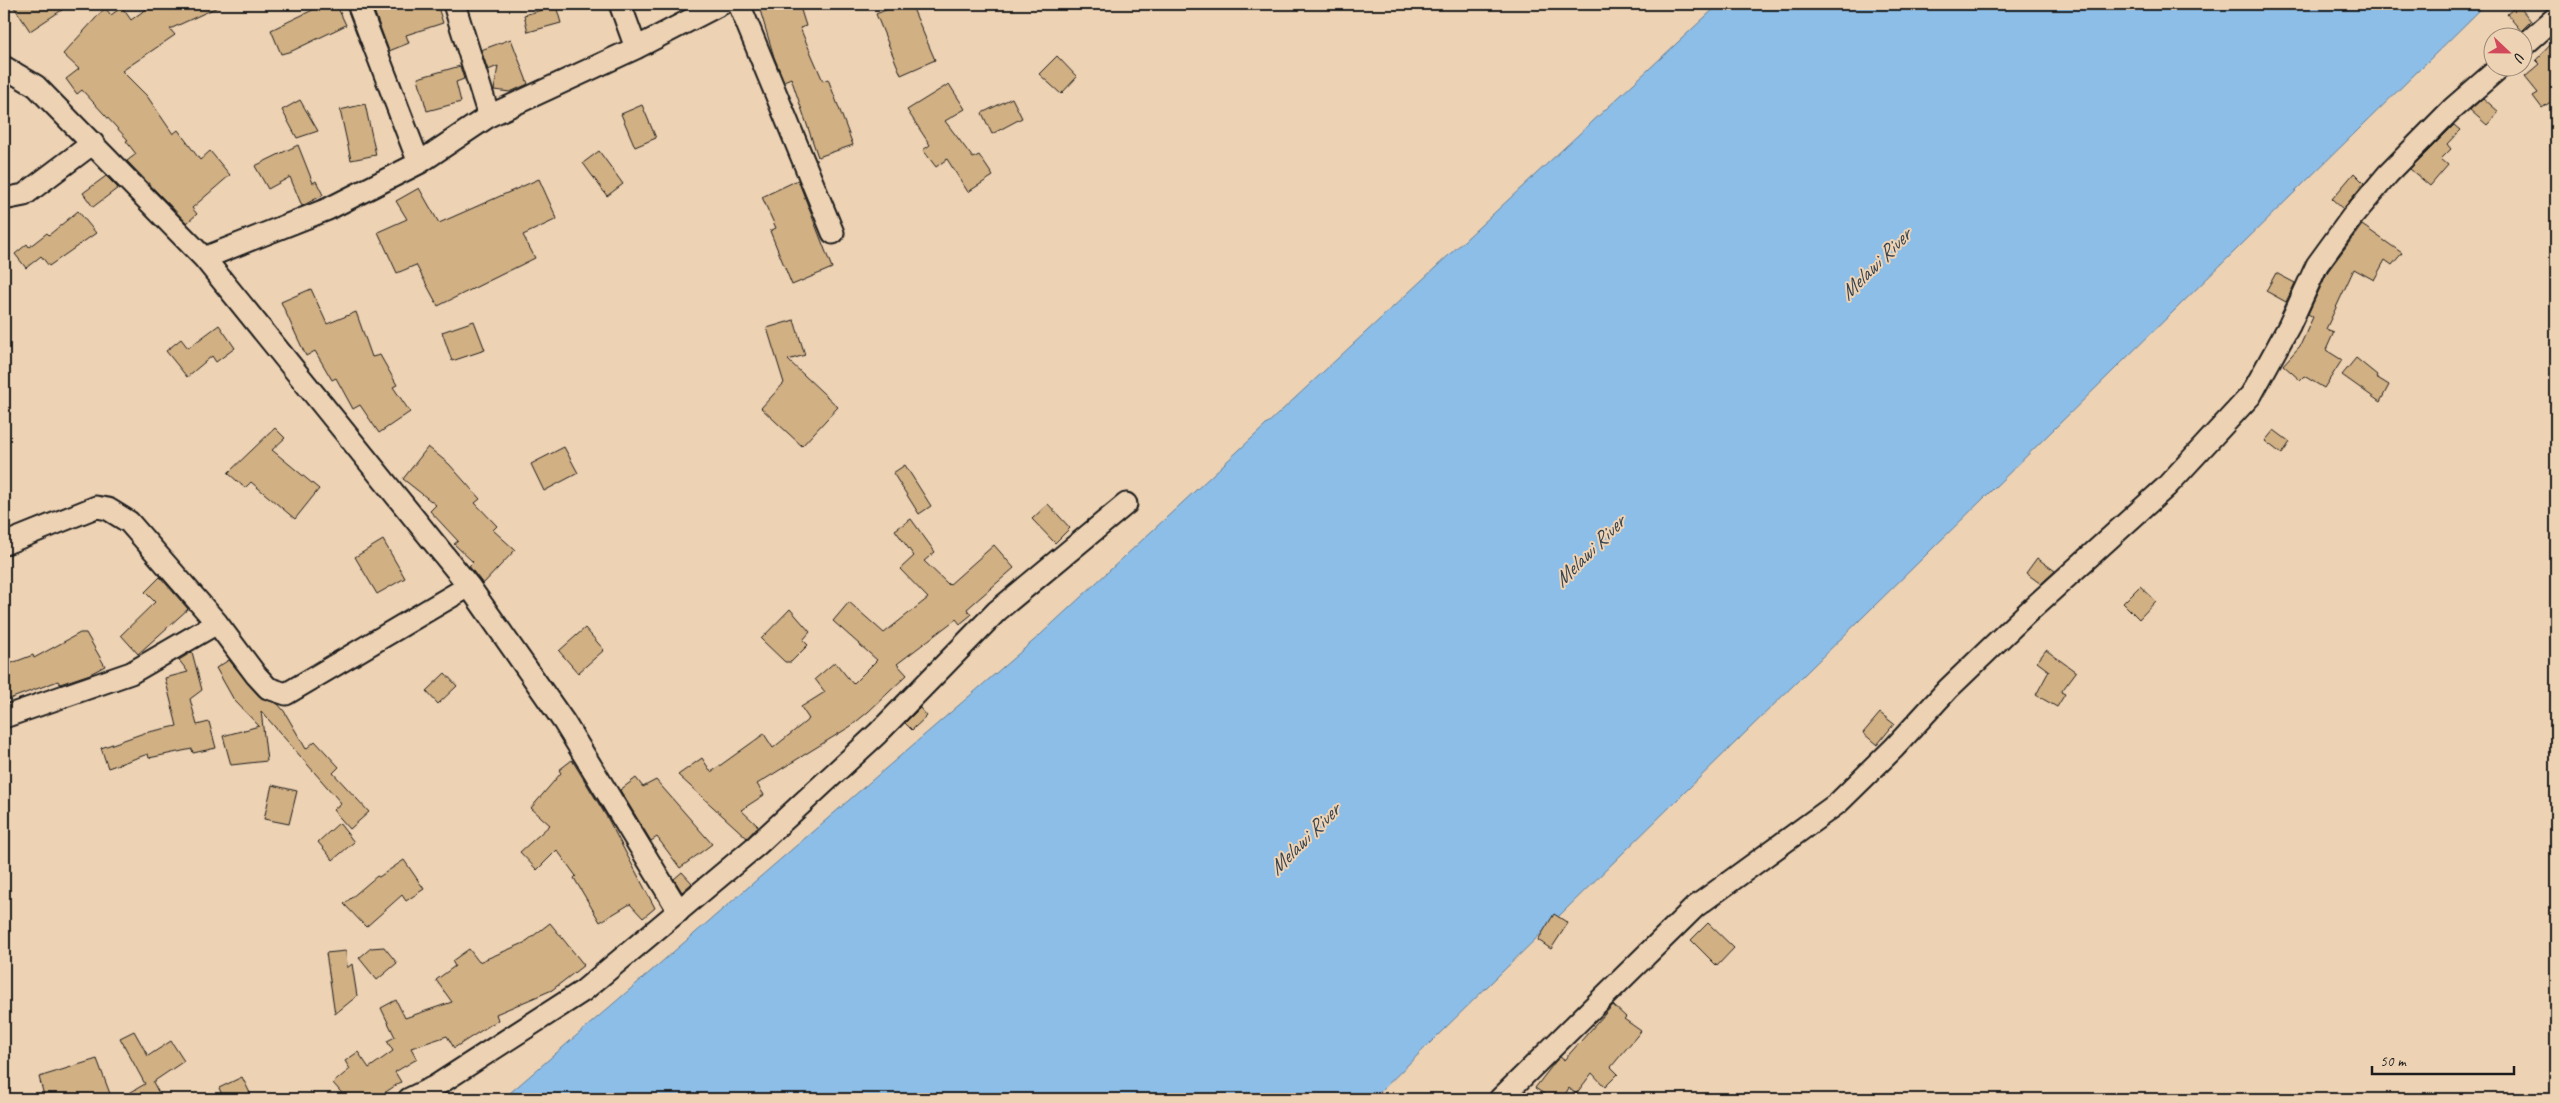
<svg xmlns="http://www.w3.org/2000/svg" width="2560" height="1103" font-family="Caveat,sans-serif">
	<rect width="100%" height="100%" fill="#edd2b4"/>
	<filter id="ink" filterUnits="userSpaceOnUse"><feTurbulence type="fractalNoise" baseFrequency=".02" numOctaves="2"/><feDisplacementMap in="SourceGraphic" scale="10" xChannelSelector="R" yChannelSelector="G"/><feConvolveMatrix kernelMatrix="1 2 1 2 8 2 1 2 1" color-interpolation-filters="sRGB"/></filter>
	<g filter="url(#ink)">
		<!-- water -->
		<path fill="#8dbee8" stroke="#607d96" d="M 1719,4 L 2486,4 L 1373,1099 L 503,1099 L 1039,636 Z"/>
		<!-- building -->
		<path fill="#d1b084" stroke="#1c1c1c" d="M 12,4 L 71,4 L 30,31 Z
			M 153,4 L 224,4 L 170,29 L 175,35 L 122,71 L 147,96 L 173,134 L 178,130 L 200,160 L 210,151 L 230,175 L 192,208 L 197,214 L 187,223 L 127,161 L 136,154 L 126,141 L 128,140 L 82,90 L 77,94 L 66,79 L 79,69 L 63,54 L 105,8 L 111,15 L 122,7 L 131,20 Z
			M 325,4 L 336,4 L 346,25 L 292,51 L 281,54 L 271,30 Z
			M 384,4 L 437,4 L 443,23 L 406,35 L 409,43 L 389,51 L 373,8 Z
			M 777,4 L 799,4 L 806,26 L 800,28 L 823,81 L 828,79 L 853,145 L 818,157 L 791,78 L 784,81 L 774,57 L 760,10 Z
			M 900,4 L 911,4 L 935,60 L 901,75 L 876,14 Z
			M 2518,5 L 2531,21 L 2521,31 L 2507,14 Z
			M 556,6 L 561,23 L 528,32 L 524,15 Z
			M 511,39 L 528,84 L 510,92 L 494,90 L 498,66 L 488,70 L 481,50 Z
			M 2556,39 L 2556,98 L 2542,108 L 2533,96 L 2538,93 L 2525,77 L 2540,64 L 2536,60 Z
			M 1057,56 L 1077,77 L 1061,94 L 1039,74 Z
			M 460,66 L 464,79 L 456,82 L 461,102 L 427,111 L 418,78 Z
			M 949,84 L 965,109 L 945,121 L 973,158 L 979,155 L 993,176 L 968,192 L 947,159 L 936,167 L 923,150 L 930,145 L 907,110 Z
			M 1012,98 L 1022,118 L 992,134 L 982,113 Z
			M 2483,98 L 2499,112 L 2487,125 L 2470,110 Z
			M 300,100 L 318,131 L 297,138 L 282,110 Z
			M 365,104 L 376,155 L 351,160 L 340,110 Z
			M 642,105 L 656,138 L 635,147 L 621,114 Z
			M 2454,125 L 2460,130 L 2447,144 L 2451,149 L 2441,159 L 2448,165 L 2430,186 L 2410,169 Z
			M 298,145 L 313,183 L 316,181 L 323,195 L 302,206 L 290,177 L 268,189 L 255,166 Z
			M 599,151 L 623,184 L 607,196 L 583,163 Z
			M 2354,173 L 2364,183 L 2343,209 L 2332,199 Z
			M 106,176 L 118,188 L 93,207 L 83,193 Z
			M 539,179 L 557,219 L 523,235 L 535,258 L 438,306 L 416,265 L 397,273 L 378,232 L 407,219 L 396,201 L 419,188 L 439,223 Z
			M 798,180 L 832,268 L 792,285 L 770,231 L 776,228 L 762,197 Z
			M 78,211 L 96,233 L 49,266 L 41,256 L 26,268 L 15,254 L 27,244 L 29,247 L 47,233 L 49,235 Z
			M 2362,225 L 2402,253 L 2392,265 L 2385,260 L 2374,280 L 2354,269 L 2326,329 L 2334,332 L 2326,350 L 2342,360 L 2324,388 L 2304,376 L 2300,380 L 2283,365 L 2300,346 L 2313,317 L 2308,314 L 2328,271 Z
			M 2276,273 L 2295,283 L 2286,302 L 2266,291 Z
			M 311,289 L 327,324 L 356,312 L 372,357 L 380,355 L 397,385 L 393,387 L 410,412 L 379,433 L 360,405 L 353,409 L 336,378 L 332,380 L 315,351 L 306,356 L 291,324 L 281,302 Z
			M 794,320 L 805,355 L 788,360 L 838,407 L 802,446 L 761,408 L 784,383 L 767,328 Z
			M 474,321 L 485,350 L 452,361 L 442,332 Z
			M 219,325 L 235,348 L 216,362 L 212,356 L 187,377 L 166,351 L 181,339 L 188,348 Z
			M 2356,358 L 2377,375 L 2376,377 L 2389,385 L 2380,402 L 2342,375 Z
			M 275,428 L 285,438 L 272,450 L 319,489 L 295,519 L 251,482 L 245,488 L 228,473 Z
			M 2274,430 L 2290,442 L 2282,454 L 2265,441 Z
			M 428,447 L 449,464 L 480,499 L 475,503 L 497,526 L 493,530 L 515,550 L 483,584 L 469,566 L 473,562 L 454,544 L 458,541 L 430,511 L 436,505 L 403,479 Z
			M 564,447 L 578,473 L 544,491 L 531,464 Z
			M 905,465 L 931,506 L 919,514 L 893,473 Z
			M 1048,504 L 1070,528 L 1055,543 L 1032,519 Z
			M 911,519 L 935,552 L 924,561 L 949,585 L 994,545 L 1014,568 L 967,609 L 971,615 L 960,624 L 956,619 L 897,664 L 907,675 L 868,712 L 851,726 L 757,784 L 764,795 L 741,810 L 758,826 L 747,838 L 678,775 L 702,758 L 711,772 L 764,734 L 773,748 L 809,719 L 801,707 L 825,692 L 815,679 L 835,662 L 853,684 L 877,660 L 833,621 L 849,602 L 884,633 L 928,598 L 900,569 L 914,556 L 895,530 Z
			M 383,540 L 405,578 L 377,594 L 355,557 Z
			M 2037,558 L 2055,571 L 2041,584 L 2026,573 Z
			M 160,577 L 188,609 L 138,654 L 121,635 L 155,602 L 145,592 Z
			M 2140,586 L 2156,601 L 2139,619 L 2123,603 Z
			M 790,609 L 810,632 L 803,640 L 808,645 L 791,662 L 785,662 L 761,639 Z
			M 585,628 L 604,650 L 578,673 L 559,651 Z
			M 80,633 L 86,633 L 105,666 L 90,674 L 60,684 L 58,681 L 4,701 L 4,666 L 33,655 L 34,658 Z
			M 2046,650 L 2076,672 L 2061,692 L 2065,694 L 2057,707 L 2036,695 L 2049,671 L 2037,662 Z
			M 192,652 L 202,690 L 190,699 L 197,725 L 209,722 L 216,748 L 193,753 L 192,749 L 149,758 L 148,754 L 108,768 L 101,748 L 144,733 L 177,726 L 165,678 L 188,672 L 179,660 Z
			M 229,660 L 259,696 L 278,704 L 284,711 L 306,749 L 315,741 L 339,767 L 333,773 L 369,812 L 350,829 L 333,810 L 341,803 L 261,711 L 267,761 L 231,765 L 223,736 L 259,726 L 234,700 L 216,668 Z
			M 445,673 L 457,686 L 438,704 L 426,691 Z
			M 920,708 L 927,716 L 912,730 L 905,723 Z
			M 1880,713 L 1894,724 L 1877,745 L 1863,733 Z
			M 572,760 L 608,819 L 655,908 L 643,918 L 630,904 L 600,922 L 574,878 L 576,876 L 557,850 L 537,870 L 520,852 L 550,825 L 531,808 L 561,773 L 559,770 Z
			M 636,778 L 643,787 L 656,780 L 712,844 L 680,868 L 657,837 L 651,841 L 620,790 Z
			M 272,785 L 297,791 L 289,824 L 264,819 Z
			M 339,823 L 354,842 L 333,860 L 318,842 Z
			M 404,860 L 424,889 L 406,901 L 402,895 L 366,927 L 344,904 L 377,876 L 379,877 Z
			M 682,872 L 692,883 L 682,892 L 674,879 Z
			M 1554,914 L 1568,923 L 1551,949 L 1538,940 Z
			M 550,923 L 584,965 L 552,990 L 496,1014 L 498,1020 L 454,1048 L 447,1036 L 411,1048 L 417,1059 L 395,1072 L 401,1082 L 375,1099 L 347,1099 L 333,1083 L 350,1069 L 345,1061 L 358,1052 L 369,1068 L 393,1051 L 387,1041 L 395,1037 L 381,1008 L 396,1000 L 405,1018 L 452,1002 L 436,980 L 455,966 L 452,961 L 469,949 L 479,962 L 524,943 Z
			M 1708,923 L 1734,948 L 1717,966 L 1691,940 Z
			M 384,947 L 397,963 L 377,980 L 359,958 L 371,948 Z
			M 346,951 L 347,968 L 352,964 L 357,996 L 335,1014 L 326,953 Z
			M 1613,1005 L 1626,1017 L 1624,1019 L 1641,1031 L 1611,1067 L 1618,1074 L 1605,1087 L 1592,1073 L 1576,1094 L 1569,1088 L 1562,1099 L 1552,1099 L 1535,1088 L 1555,1062 L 1560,1057 L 1564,1060 Z
			M 134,1031 L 148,1056 L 171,1041 L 184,1061 L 153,1082 L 162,1099 L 119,1099 L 145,1084 L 120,1038 Z
			M 97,1059 L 112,1099 L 45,1099 L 39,1077 Z
			M 242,1077 L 253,1099 L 224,1099 L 219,1088 Z"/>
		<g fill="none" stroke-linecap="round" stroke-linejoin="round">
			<!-- minor casing -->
			<g stroke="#1c1c1c" stroke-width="25">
				<path id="minor" d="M 358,4 L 419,163
					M 454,4 L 489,116
					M 620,4 L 636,48
					M 739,4 L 833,233
					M 2522,47 L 2556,17
					M 4,67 L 36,86 L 204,258 L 469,586 L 564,722 L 679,911
					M 4,199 L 24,195 L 93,143
					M 204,258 L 328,209 L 419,163 L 489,116 L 636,48 L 721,4
					M 4,544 L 96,507 L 108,509 L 129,522 L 217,623 L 256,675 L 268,688 L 286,694 L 469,586
					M 4,717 L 131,673 L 217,623
					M 409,1099 L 434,1087 L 583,991 L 756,846 L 877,734 L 997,611 L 1126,504
					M 1500,1099 L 1695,907 L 1838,803 L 1894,748 L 1948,689 L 2026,614 L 2166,487 L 2251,395 L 2289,326 L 2317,265 L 2352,217 L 2388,174 L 2452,109 L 2499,68"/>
			</g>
			<!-- minor -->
			<use href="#minor" stroke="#edd2b4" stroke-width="21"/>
		</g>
	</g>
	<g text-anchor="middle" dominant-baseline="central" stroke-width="4" stroke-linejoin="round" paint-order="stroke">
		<!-- water labels -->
		<g font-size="21" font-style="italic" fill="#38444f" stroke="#edd2b4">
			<text transform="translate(1875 264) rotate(-45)">Melawi River</text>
			<text transform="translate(1589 551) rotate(-45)">Melawi River</text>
			<text transform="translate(1304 839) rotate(-45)">Melawi River</text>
		</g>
	</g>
	<!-- margin -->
	<rect width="2560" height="1103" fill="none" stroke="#edd2b4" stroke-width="20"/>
	<rect x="10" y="10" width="2540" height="1083" fill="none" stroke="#1c1c1c" stroke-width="2" filter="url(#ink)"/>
	<!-- north arrow -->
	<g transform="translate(2508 52) rotate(112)"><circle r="24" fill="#edd2b4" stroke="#998977"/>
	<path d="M0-4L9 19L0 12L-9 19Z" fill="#d1495b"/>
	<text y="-8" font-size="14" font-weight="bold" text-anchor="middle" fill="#1c1c1c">U</text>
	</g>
	<!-- scale -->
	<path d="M2372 1066v8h142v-8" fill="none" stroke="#1c1c1c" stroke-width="2.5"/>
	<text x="2380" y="1066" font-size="15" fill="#1c1c1c" stroke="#edd2b4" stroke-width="4" paint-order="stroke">50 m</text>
</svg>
